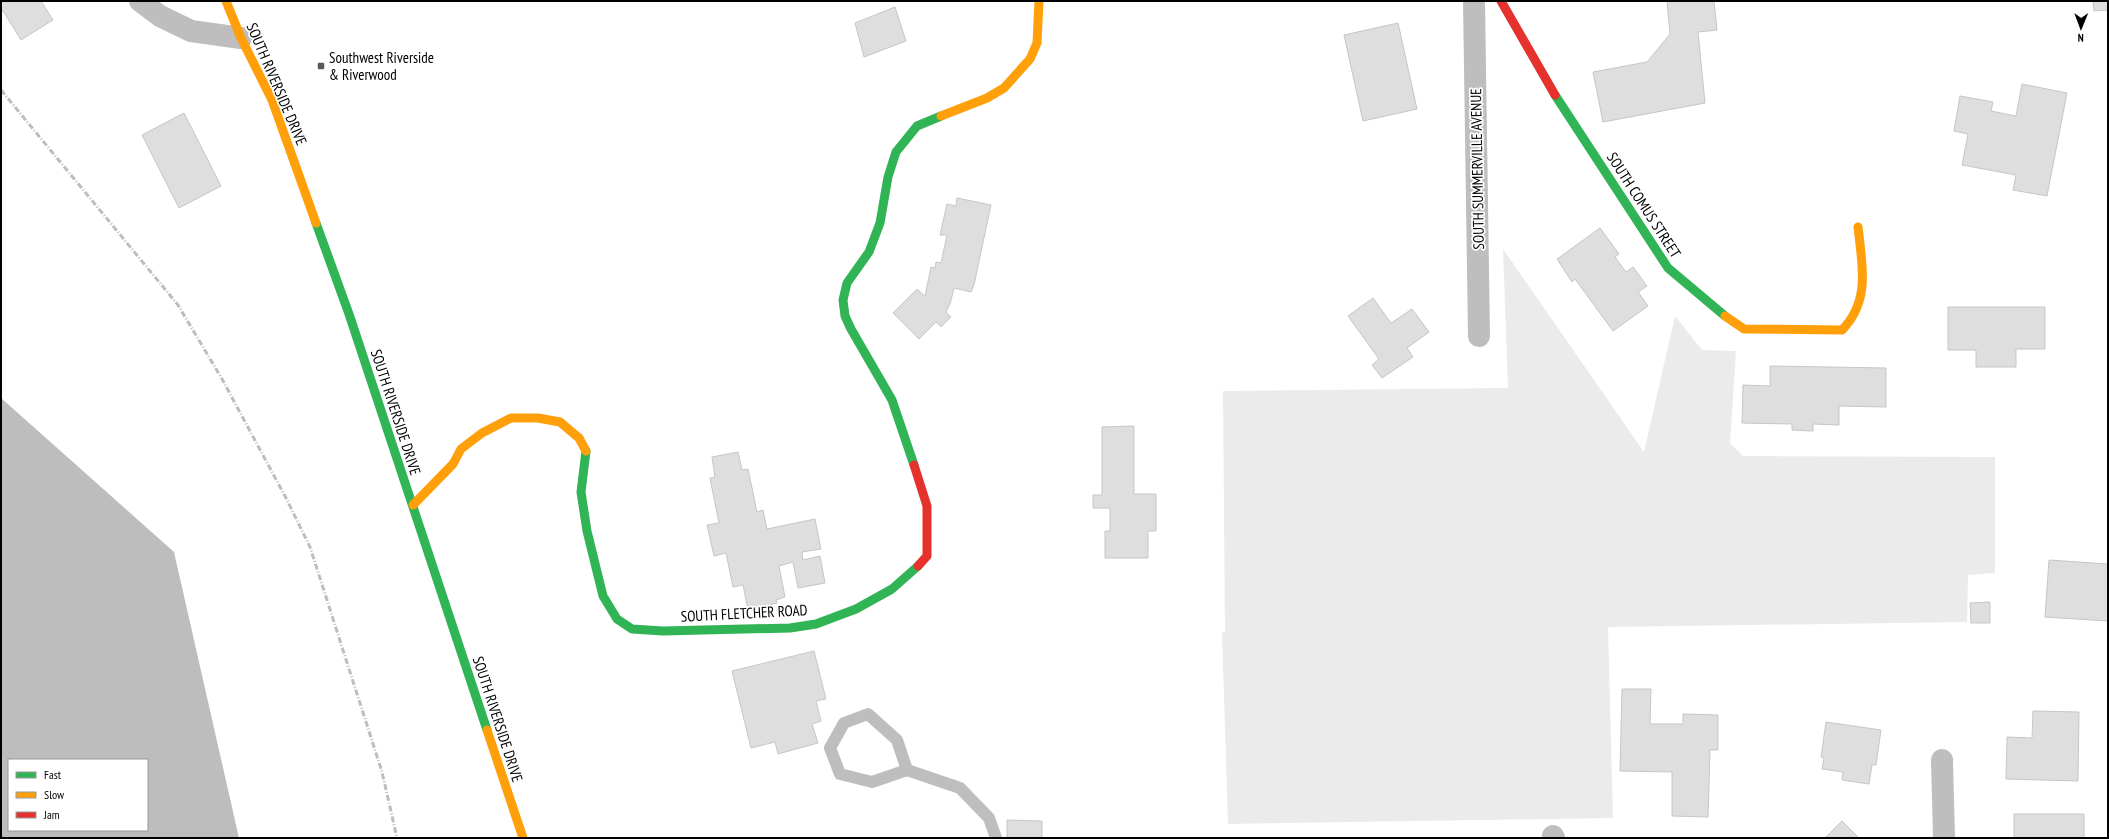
<svg xmlns="http://www.w3.org/2000/svg" width="2109" height="839" font-family="'PT Sans Narrow',sans-serif">
	<rect width="100%" height="100%" fill="#fff"/>
	<!-- green -->
	<path fill="#ebebeb" d="M 1503,249 L 1644,452 L 1675,316 L 1702,350 L 1736,351 L 1730,443 L 1743,456 L 1995,457 L 1995,573 L 1968,575 L 1967,622 L 1608,627 L 1613,818 L 1228,824 L 1222,632 L 1225,632 L 1223,391 L 1508,388 Z"/>
	<!-- water -->
	<path fill="#bdbdbd" fill-rule="evenodd" d="M 1,398 L 174,552 L 239,838 L 1,838 ZM 9,760 L 147,760 L 147,830 L 9,830 Z"/>
	<!-- building -->
	<path fill="#dedede" stroke="#c6c6c6" d="M 1,1 L 41,1 L 53,20 L 21,40 L 3,11 L 1,12 Z
		M 1667,1 L 1714,1 L 1717,30 L 1698,32 L 1705,103 L 1603,122 L 1593,72 L 1647,62 L 1670,34 Z
		M 2093,1 L 2108,1 L 2108,10 L 2094,11 Z
		M 895,7 L 906,41 L 864,57 L 855,23 Z
		M 1398,23 L 1417,109 L 1363,121 L 1344,35 Z
		M 2022,84 L 2067,93 L 2047,196 L 2013,190 L 2016,175 L 1962,165 L 1968,134 L 1954,131 L 1960,96 L 1993,102 L 1991,111 L 2016,116 Z
		M 184,113 L 221,186 L 179,208 L 142,135 Z
		M 957,198 L 991,205 L 974,285 L 971,292 L 954,288 L 950,304 L 946,312 L 951,317 L 941,327 L 936,322 L 919,339 L 893,313 L 917,289 L 925,296 L 931,267 L 935,268 L 936,262 L 941,263 L 947,235 L 940,235 L 947,204 L 956,206 Z
		M 1600,228 L 1619,254 L 1615,257 L 1626,272 L 1633,267 L 1647,286 L 1638,292 L 1648,306 L 1613,331 L 1575,279 L 1572,282 L 1557,259 Z
		M 1373,298 L 1391,323 L 1412,309 L 1429,332 L 1407,348 L 1413,357 L 1382,378 L 1372,365 L 1379,359 L 1348,316 Z
		M 1948,307 L 2045,307 L 2045,349 L 2016,349 L 2016,367 L 1976,367 L 1976,350 L 1948,350 Z
		M 1770,366 L 1886,368 L 1886,407 L 1839,406 L 1839,425 L 1813,424 L 1813,431 L 1792,430 L 1792,424 L 1742,423 L 1743,385 L 1770,386 Z
		M 1134,426 L 1134,494 L 1156,494 L 1156,531 L 1148,531 L 1148,558 L 1105,558 L 1105,531 L 1110,531 L 1110,508 L 1093,508 L 1093,495 L 1102,495 L 1102,427 Z
		M 738,452 L 742,470 L 748,469 L 757,512 L 763,510 L 767,529 L 815,519 L 821,549 L 802,552 L 803,560 L 820,556 L 825,583 L 798,588 L 793,562 L 779,566 L 785,597 L 776,600 L 777,603 L 748,610 L 743,585 L 733,587 L 726,553 L 714,556 L 707,525 L 719,523 L 710,478 L 715,477 L 712,457 Z
		M 2049,560 L 2108,564 L 2108,621 L 2045,617 Z
		M 1990,602 L 1990,623 L 1971,623 L 1970,603 Z
		M 814,651 L 826,699 L 816,701 L 821,721 L 812,724 L 818,743 L 778,754 L 775,742 L 751,748 L 732,671 Z
		M 1622,689 L 1651,689 L 1650,724 L 1683,724 L 1683,714 L 1718,715 L 1718,750 L 1710,750 L 1708,817 L 1672,816 L 1672,772 L 1620,771 Z
		M 2033,711 L 2079,712 L 2078,781 L 2006,779 L 2007,737 L 2032,738 Z
		M 1826,722 L 1881,730 L 1876,765 L 1872,765 L 1869,784 L 1842,780 L 1843,772 L 1822,769 L 1824,758 L 1821,757 Z
		M 2014,814 L 2084,814 L 2084,838 L 2014,838 Z
		M 1007,820 L 1042,821 L 1042,838 L 1007,838 Z
		M 1842,821 L 1859,838 L 1825,838 Z"/>
	<g fill="none" stroke-linecap="round" stroke-linejoin="round">
		<!-- lane -->
		<path stroke="#bebebe" stroke-width="12" d="M 907,770 L 897,740 L 868,714 L 844,723 L 830,748 L 840,774 L 872,782 L 907,770 L 960,788 L 989,818 L 996,838"/>
		<!-- street -->
		<path stroke="#bebebe" stroke-width="22" d="M 140,1 L 160,16 L 191,31 L 241,38
			M 1474,1 L 1479,336
			M 1942,760 L 1944,838
			M 1553,836 L 1554,838"/>
		<!-- fast -->
		<path stroke="#30b455" stroke-width="9" d="M 1555,95 L 1668,268 L 1725,316
			M 316,223 L 349,314 L 487,730
			M 586,451 L 581,492 L 587,531 L 603,596 L 617,619 L 632,629 L 663,631 L 790,628 L 816,624 L 856,609 L 892,589 L 918,566
			M 914,465 L 892,400 L 851,329 L 845,316 L 843,300 L 847,283 L 869,252 L 880,223 L 888,177 L 896,152 L 917,126 L 941,116"/>
		<!-- slow -->
		<path stroke="#ff9f0a" stroke-width="9" d="M 226,1 L 241,38 L 272,100 L 316,223
			M 941,116 L 987,98 L 1004,88 L 1030,59 L 1037,43 L 1039,1
			M 1725,316 L 1744,329 L 1842,330 C 1871,300 1862,265 1858,227
			M 413,505 L 453,464 L 461,449 L 482,433 L 511,418 L 538,418 L 560,422 L 579,438 L 586,451
			M 487,730 L 523,838"/>
		<!-- jam -->
		<path stroke="#e5322d" stroke-width="9" d="M 1501,1 L 1555,95
			M 914,465 L 927,506 L 927,556 L 918,566"/>
		<!-- rail -->
		<path stroke="#bebebe" stroke-width="3" stroke-dasharray="6 2 1 2" stroke-linecap="butt" d="M 1,90 L 178,305 L 222,379 L 286,498 L 310,547 L 382,772 L 397,838"/>
	</g>
	<!-- markers -->
	<rect fill="#595959" stroke="#fff" stroke-width="1.5" x="317" y="62" width="8" height="8" rx="2"/>
	<g text-anchor="middle" dominant-baseline="central" stroke-width="3.5" stroke-linejoin="round" paint-order="stroke">
		<!-- poi labels -->
		<g font-size="15" fill="#000" stroke="#fff" text-anchor="start">
			<text x="329" y="57">Southwest Riverside<tspan x="329" dy="17">&amp; Riverwood</tspan></text>
		</g>
		<!-- street labels -->
		<g font-size="15" fill="#000" stroke="#fff">
			<text transform="translate(277 84) rotate(67)">SOUTH RIVERSIDE DRIVE</text>
			<text transform="translate(1477 169) rotate(-91)">SOUTH SUMMERVILLE AVENUE</text>
			<text transform="translate(1644 205) rotate(57)">SOUTH COMUS STREET</text>
			<text transform="translate(396 412) rotate(72)">SOUTH RIVERSIDE DRIVE</text>
			<text transform="translate(744 613) rotate(-3)">SOUTH FLETCHER ROAD</text>
			<text transform="translate(498 719) rotate(72)">SOUTH RIVERSIDE DRIVE</text>
		</g>
	</g>
	<!-- border -->
	<rect width="2109" height="839" fill="none" stroke="#000000" stroke-width="4"/>
	<!-- legend -->
	<rect x="8" y="759" width="140" height="72" fill="#ffffff" stroke="#999999"/>
	<rect x="16" y="772" width="20" height="6" fill="#30b455" stroke="#999999"/>
	<text x="44" y="779" font-size="12" fill="#000000">Fast</text>
	<rect x="16" y="792" width="20" height="6" fill="#ff9f0a" stroke="#999999"/>
	<text x="44" y="799" font-size="12" fill="#000000">Slow</text>
	<rect x="16" y="812" width="20" height="6" fill="#e5322d" stroke="#999999"/>
	<text x="44" y="819" font-size="12" fill="#000000">Jam</text>
	<!-- north arrow -->
	<g transform="translate(2081 28) rotate(181)" stroke="#ffffff" stroke-width="3" paint-order="stroke">
	<path d="M0-3L7 15L0 10L-7 15Z" fill="#000000"/>
	<text y="-6" font-size="11" font-weight="bold" text-anchor="middle" fill="#000000">N</text>
	</g>
</svg>
